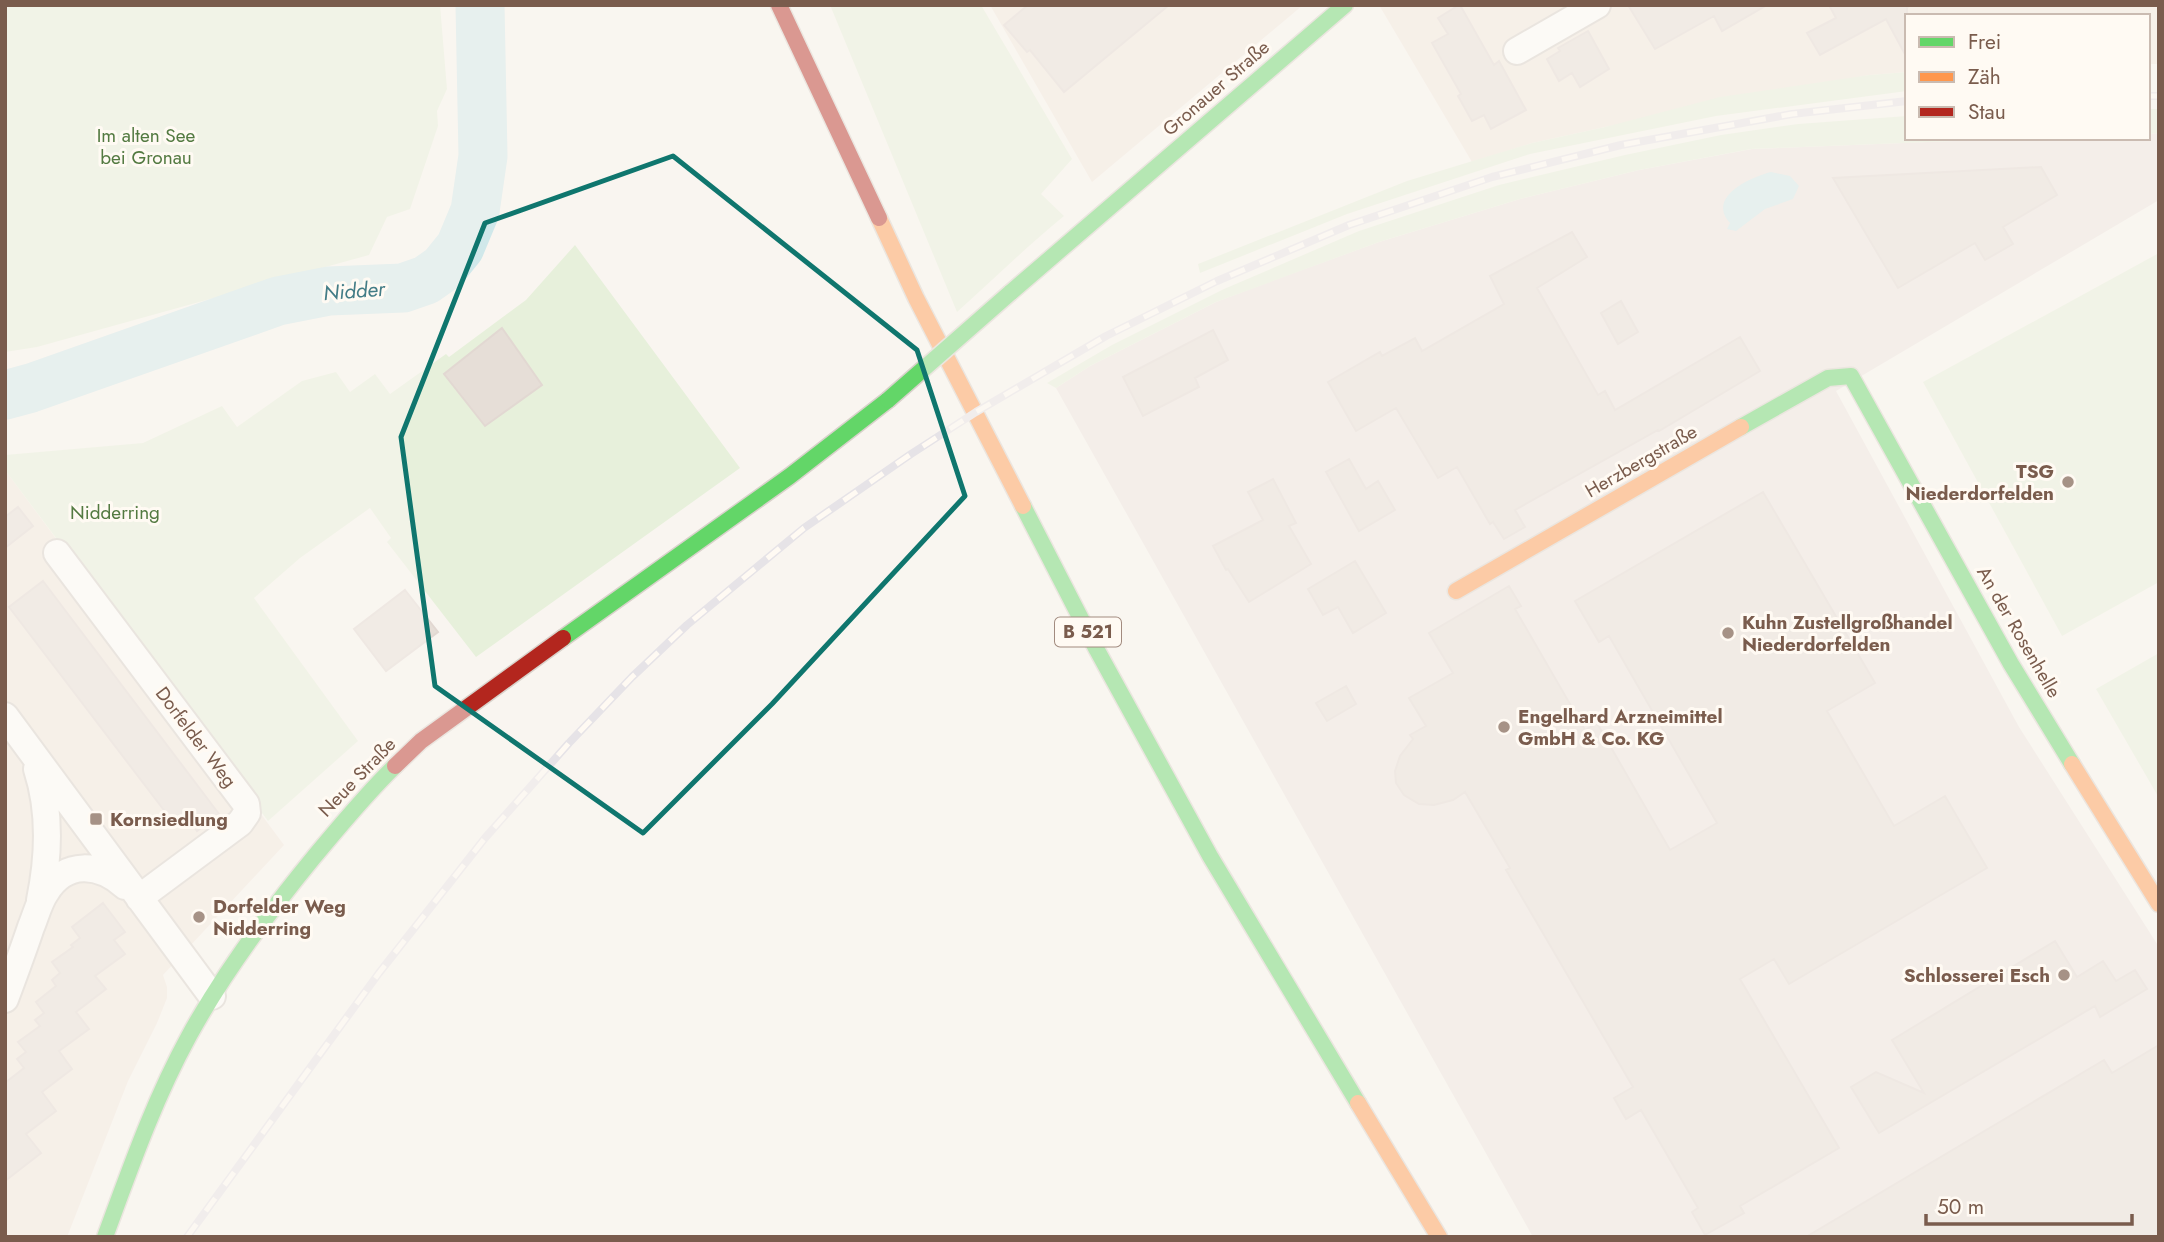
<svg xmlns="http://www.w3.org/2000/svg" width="2164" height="1242" font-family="Jost,sans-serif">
	<rect width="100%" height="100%" fill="#f9f5f0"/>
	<!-- residential -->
	<path fill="#f2e8de" d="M 990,5 L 1303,5 L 1092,182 Z
		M 1379,5 L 2159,5 L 2159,64 L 2148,64 L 2148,16 L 1907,16 L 1907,72 L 1869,75 L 1605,127 L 1532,143 L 1472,162 Z
		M 5,470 L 284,845 L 163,975 L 167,987 L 167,998 L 157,1023 L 128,1081 L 67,1237 L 5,1237 Z"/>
	<!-- industrial -->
	<path fill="#ede5e0" d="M 2159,133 L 2159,200 L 1836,391 L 2019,727 L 2159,947 L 2159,1237 L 1533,1237 L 1056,388 L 1090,366 L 1216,302 L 1274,280 L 1379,242 L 1520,199 L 1639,170 L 1752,149 L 2028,138 L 2148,138 L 2148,134 Z"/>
	<!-- green -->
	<path fill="#e7f0db" d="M 5,5 L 440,5 L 447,89 L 437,111 L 438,126 L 410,209 L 387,217 L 369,255 L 37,347 L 5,352 Z
		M 830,5 L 981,5 L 1072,159 L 1041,194 L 1064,216 C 1027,246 993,280 957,312 Z
		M 1907,72 L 1907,91 L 1716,116 L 1530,154 L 1347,214 L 1200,273 L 1198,264 L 1407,181 L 1532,143 L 1605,127 L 1720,97 L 1869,75 Z
		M 2148,109 L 2159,109 L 2159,133 L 2148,134 Z
		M 1907,116 L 1907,138 L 2028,138 L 1751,149 L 1639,170 L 1520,199 L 1379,242 L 1216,302 L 1090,366 L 1056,388 L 1047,383 L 1112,345 L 1224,289 L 1359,231 L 1499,185 L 1625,155 L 1721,135 L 1798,124 Z
		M 575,245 L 740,468 L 476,657 L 387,542 L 391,538 L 370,508 L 300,558 L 254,598 L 358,741 L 268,821 L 5,470 L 5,455 L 143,443 L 222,406 L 237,427 L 302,381 L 336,372 L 350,392 L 375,374 L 390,394 L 446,354 L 449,357 L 526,300 Z
		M 2159,253 L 2159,582 L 2062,636 L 1923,382 Z
		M 2159,653 L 2159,798 L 2096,689 Z"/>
	<!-- water -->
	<path fill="#d0e8ea" d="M 1771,172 L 1790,176 L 1799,186 L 1793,199 L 1765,209 L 1736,231 L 1727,229 L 1730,223 C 1706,197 1751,177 1771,172 Z"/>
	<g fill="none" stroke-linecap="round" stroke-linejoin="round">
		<!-- river -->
		<path stroke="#d0e8ea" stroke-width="49" d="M 5,395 L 31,388 L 278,301 L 329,291 L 403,288 L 426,280 L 443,268 L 460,247 L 475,211 L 483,156 L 480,5"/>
	</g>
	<!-- building -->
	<path fill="#e6ded7" stroke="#e2d8d2" stroke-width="2" d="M 1028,5 L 1169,5 L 1064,92 L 1030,50 L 1027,52 L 1004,25 Z
		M 1459,5 L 1460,5 L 1494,65 L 1499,61 L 1526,110 L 1491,129 L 1484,115 L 1472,121 L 1458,96 L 1461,94 L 1432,43 L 1448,34 L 1438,18 Z
		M 1628,5 L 1767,5 L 1722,31 L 1714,16 L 1655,49 Z
		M 1829,5 L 1911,5 L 1907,7 L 1907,58 L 1886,19 L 1820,55 L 1807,33 L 1836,18 Z
		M 1588,31 L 1609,69 L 1580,87 L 1572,73 L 1559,81 L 1547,59 L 1560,51 L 1558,48 Z
		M 2041,167 L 2057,195 L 2003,227 L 2013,244 L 1985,260 L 1975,243 L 1898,288 L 1833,178 Z
		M 1572,232 L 1587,257 L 1537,288 L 1598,395 L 1605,391 L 1615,410 L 1740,337 L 1760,371 L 1659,431 L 1658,430 L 1515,510 L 1525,527 L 1504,539 L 1493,522 L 1490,524 L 1457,467 L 1438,478 L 1396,408 L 1356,431 L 1328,382 L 1380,352 L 1382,356 L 1415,338 L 1422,351 L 1504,304 L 1490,276 Z
		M 1621,301 L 1638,332 L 1618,344 L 1601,313 Z
		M 502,328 L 542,385 L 485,426 L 444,374 Z
		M 1213,330 L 1228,360 L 1195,378 L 1199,387 L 1143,416 L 1123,377 Z
		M 1349,459 L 1366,489 L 1378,481 L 1395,510 L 1359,531 L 1326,472 Z
		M 1273,479 L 1296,523 L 1289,526 L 1311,564 L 1249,602 L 1228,569 L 1226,570 L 1213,546 L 1263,520 L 1248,492 Z
		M 1763,492 L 1875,683 L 1827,711 L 1894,826 L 1945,796 L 1987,868 L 1789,984 L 1774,959 L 1740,979 L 1839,1148 L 1740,1206 L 1744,1213 L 1705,1235 L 1692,1212 L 1698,1208 L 1641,1110 L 1626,1119 L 1614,1098 L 1633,1087 L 1506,870 L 1510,868 L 1465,792 L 1453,800 L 1434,805 L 1419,804 L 1404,795 L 1396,783 L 1395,771 L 1400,756 L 1413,739 L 1410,735 L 1426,726 L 1409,698 L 1453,673 L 1429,633 L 1509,586 L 1521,606 L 1515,609 L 1585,730 L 1597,723 L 1670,850 L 1717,823 L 1609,636 L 1599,642 L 1575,601 Z
		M 18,507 L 33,526 L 5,548 L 5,517 Z
		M 1355,561 L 1386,613 L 1353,633 L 1338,607 L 1323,615 L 1308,589 Z
		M 43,581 L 219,814 L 197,831 L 188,818 L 176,826 L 9,607 Z
		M 405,590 L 438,632 L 386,671 L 354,629 Z
		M 1346,686 L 1356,704 L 1327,721 L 1316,703 Z
		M 103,903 L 125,932 L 114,940 L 125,954 L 95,976 L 106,989 L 76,1012 L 89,1029 L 59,1051 L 72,1069 L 42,1092 L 56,1111 L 26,1134 L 41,1153 L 5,1181 L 5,1083 L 24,1068 L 17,1059 L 26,1052 L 18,1042 L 40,1026 L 35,1020 L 44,1013 L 36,1002 L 56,986 L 52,980 L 60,973 L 52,962 L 73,947 L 71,945 L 80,938 L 72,927 Z
		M 2055,941 L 2077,977 L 2103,961 L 2116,981 L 2135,970 L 2147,989 L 2100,1017 L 2095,1006 L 1879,1133 L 1851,1087 L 1876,1072 L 1924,1093 L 1892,1040 Z
		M 2159,1045 L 2159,1237 L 1806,1237 L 2104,1060 L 2112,1073 Z"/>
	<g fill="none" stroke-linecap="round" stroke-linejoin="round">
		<!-- street casing -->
		<g stroke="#d7d1cb" stroke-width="30">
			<path id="street" d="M 1517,51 L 1597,5
				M 57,553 L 246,804 L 247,813 L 240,823 L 139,898
				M 5,716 L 212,996
				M 37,769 C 51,812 49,856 40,900
				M 5,999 C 14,975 23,951 31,927 C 36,915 39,902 46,892 C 66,860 99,863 125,886"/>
		</g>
		<!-- fast casing -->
		<g stroke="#d9d2cb" stroke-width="19">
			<path id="fast" d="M 1010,293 L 1345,5
				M 1741,427 L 1828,378 L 1851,376 L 2011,664 L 2072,764
				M 1023,506 L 1097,650 L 1210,856 L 1358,1103
				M 563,638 L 790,476 L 888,400
				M 105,1237 C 130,1169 154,1100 189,1036 C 224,972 268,913 314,857 C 340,826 366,794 395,766"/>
		</g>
		<!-- slow casing -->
		<g stroke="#d9d2cb" stroke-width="19">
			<path id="slow" d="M 879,218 L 916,298 L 1023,506
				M 1456,591 L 1741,427
				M 2072,764 L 2159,904
				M 1358,1103 L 1439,1237"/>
		</g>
		<!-- jam casing -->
		<g stroke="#d9d2cb" stroke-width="19">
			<path id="jam" d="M 779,5 L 879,218
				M 395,766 L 421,741 L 563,638"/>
		</g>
		<!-- street -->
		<use href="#street" stroke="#fefefd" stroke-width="26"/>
		<!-- fast -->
		<use href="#fast" stroke="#63d668" stroke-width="16"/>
		<!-- slow -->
		<use href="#slow" stroke="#ff974d" stroke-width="16"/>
		<!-- jam -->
		<use href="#jam" stroke="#b3261e" stroke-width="16"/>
		<!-- rail casing -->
		<g stroke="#e6e3e7" stroke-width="8">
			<path id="rail" d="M 2148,96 L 2159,96
				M 187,1237 L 379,973 L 485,838 L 569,743 L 632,677 L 687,625 L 804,528 L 911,454 L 976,412 L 1106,336 L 1217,281 L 1349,225 L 1492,177 L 1621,145 L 1792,114 L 1907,101"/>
		</g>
		<!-- rail -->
		<use href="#rail" stroke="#fffaf3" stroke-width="5" stroke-dasharray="16" stroke-linecap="butt"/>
		<!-- fast-bridge casing -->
		<g stroke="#d9d2cb" stroke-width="19" stroke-linecap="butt">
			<path id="fast-bridge" d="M 888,400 L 1010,293"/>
		</g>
		<!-- fast-bridge -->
		<use href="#fast-bridge" stroke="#63d668" stroke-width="16"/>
	</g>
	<!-- marked area -->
	<path d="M0 0H2164V1242H0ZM 673,156 L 917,350 L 965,496 L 772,704 L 643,833 L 435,686 L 401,437 L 485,223 Z" fill="#f9f5f0" fill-opacity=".55" fill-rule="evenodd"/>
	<path fill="none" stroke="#0f766e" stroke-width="5" stroke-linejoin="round" d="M 673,156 L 917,350 L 965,496 L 772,704 L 643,833 L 435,686 L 401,437 L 485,223 Z"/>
	<!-- markers -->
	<g fill="#a69286" stroke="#fffaf3" stroke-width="2.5">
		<circle cx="2068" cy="482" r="7"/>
		<circle cx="1728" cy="633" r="7"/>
		<circle cx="1504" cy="727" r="7"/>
		<rect x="89" y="812" width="14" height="14" rx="3.5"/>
		<circle cx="199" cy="917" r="7"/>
		<circle cx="2064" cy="975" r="7"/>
	</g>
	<g text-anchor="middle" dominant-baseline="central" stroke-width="6" stroke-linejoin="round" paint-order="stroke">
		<!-- shield labels -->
		<rect fill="#fffaf3" stroke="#a28b7f" stroke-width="2" x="1055" y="617.5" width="66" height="29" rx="5"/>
		<g font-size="18" font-weight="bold" fill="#7a5c4d">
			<text x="1088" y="632">B 521</text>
		</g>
		<!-- street labels -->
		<g font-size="19" fill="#7a5c4d" stroke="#fffaf3">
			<text transform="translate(1216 88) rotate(-41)">Gronauer Straße</text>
			<text transform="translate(1641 461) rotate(-30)">Herzbergstraße</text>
			<text transform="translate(2019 632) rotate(60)">An der Rosenhelle</text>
			<text transform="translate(196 737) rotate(53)">Dorfelder Weg</text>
			<text transform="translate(357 777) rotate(-46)">Neue Straße</text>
		</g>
		<!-- park labels -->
		<g font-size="19" fill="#537a41" stroke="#fffaf3">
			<text x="146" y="135">Im alten See<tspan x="146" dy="22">bei Gronau</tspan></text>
			<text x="115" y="512">Nidderring</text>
		</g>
		<!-- poi labels -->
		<g font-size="19" font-weight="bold" fill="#7a5c4d" stroke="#fffaf3" text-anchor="start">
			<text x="2054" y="471" text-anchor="end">TSG<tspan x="2054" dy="22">Niederdorfelden</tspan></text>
			<text x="1742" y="622">Kuhn Zustellgroßhandel<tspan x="1742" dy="22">Niederdorfelden</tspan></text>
			<text x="1518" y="716">Engelhard Arzneimittel<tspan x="1518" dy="22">GmbH &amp; Co. KG</tspan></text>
			<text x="110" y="819">Kornsiedlung</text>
			<text x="213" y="906">Dorfelder Weg<tspan x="213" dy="22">Nidderring</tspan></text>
			<text x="2050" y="975" text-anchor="end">Schlosserei Esch</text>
		</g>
		<!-- water labels -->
		<g font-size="21" font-style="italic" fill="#437c86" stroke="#fffaf3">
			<text transform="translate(354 291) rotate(-4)">Nidder</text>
		</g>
	</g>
	<!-- border -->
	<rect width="2164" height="1242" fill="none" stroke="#7a5c4d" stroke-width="14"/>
	<!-- legend -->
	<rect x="1905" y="14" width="245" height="126" fill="#fffaf3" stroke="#cabbb1" stroke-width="2"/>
	<rect x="1919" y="37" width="35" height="10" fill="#63d668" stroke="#cabbb1" stroke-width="2"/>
	<text x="1968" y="49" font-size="21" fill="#7a5c4d">Frei</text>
	<rect x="1919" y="72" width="35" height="10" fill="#ff974d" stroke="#cabbb1" stroke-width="2"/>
	<text x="1968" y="84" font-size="21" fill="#7a5c4d">Zäh</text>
	<rect x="1919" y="107" width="35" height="10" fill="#b3261e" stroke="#cabbb1" stroke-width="2"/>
	<text x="1968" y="119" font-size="21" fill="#7a5c4d">Stau</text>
	<!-- scale -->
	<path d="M1926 1214v10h206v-10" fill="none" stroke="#7a5c4d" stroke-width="3.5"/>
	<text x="1937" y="1214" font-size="21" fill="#7a5c4d" stroke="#fffaf3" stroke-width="5" paint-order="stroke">50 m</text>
</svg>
